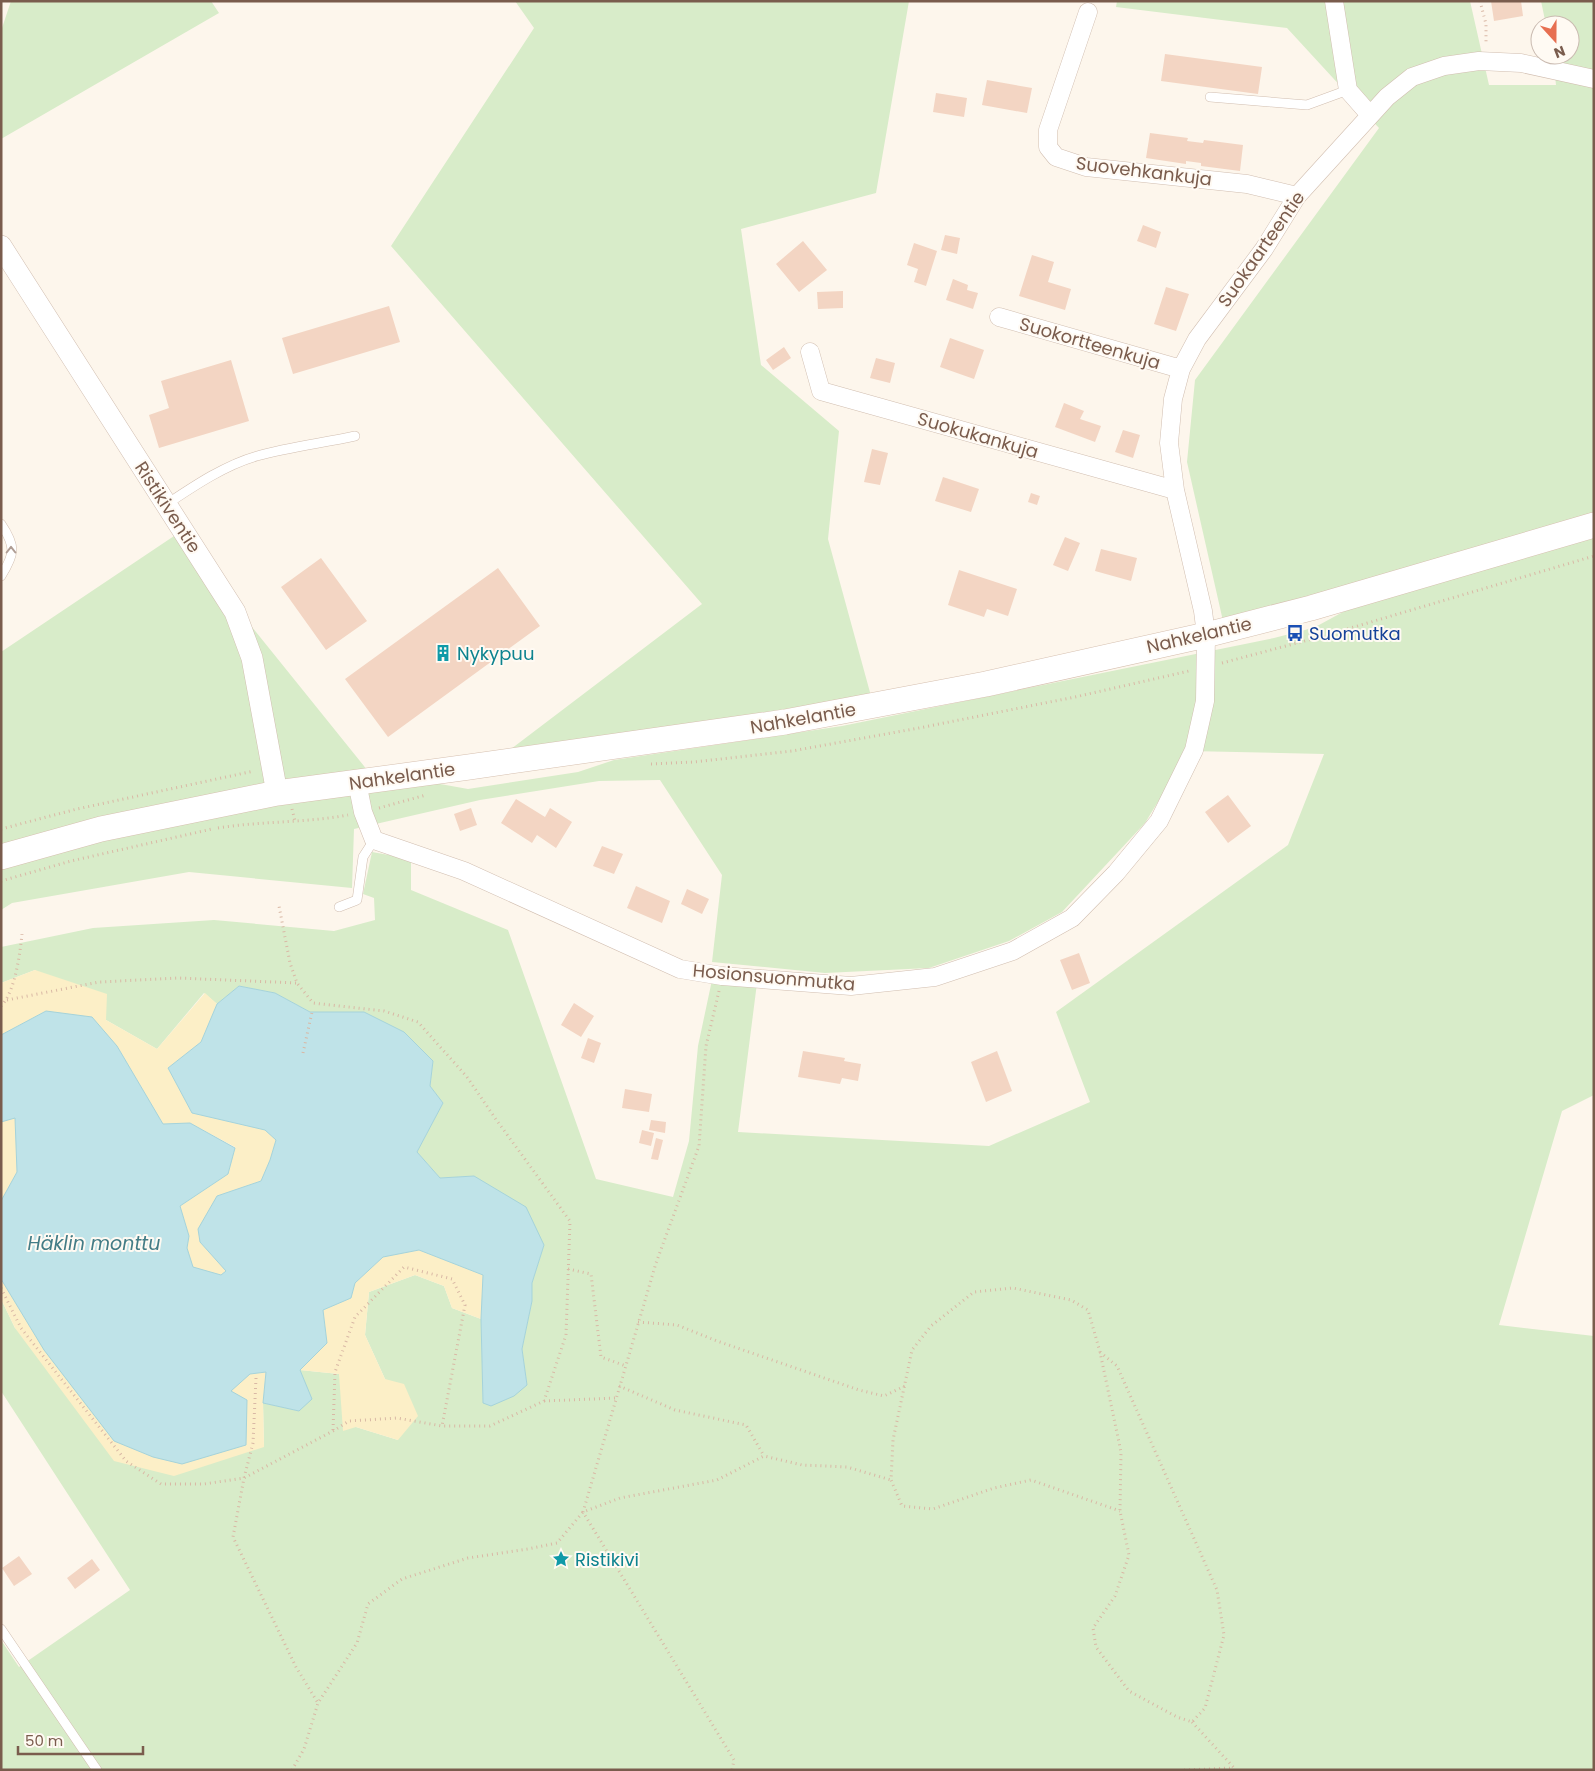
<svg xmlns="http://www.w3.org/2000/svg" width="1595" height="1771" font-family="Poppins,sans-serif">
	<rect width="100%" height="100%" fill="#fdf6ec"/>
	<!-- green -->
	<path fill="#d8ecc9" d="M 11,1 L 211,1 L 219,13 L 1,139 L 1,31 Z
		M 515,1 L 909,1 L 876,193 L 741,229 L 761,365 L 839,431 L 828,539 L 871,696 L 507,752 L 702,604 L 391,246 L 534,28 Z
		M 1117,1 L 1470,1 L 1489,85 L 1556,85 L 1553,55 L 1570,55 L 1570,25 L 1546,25 L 1541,1 L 1594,1 L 1594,515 L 1223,621 L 1187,462 L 1195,380 L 1379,128 L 1287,28 L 1116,7 Z
		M 177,534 L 368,771 L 468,789 L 578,772 L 614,760 L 842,726 L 1274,638 L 1305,630 L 1319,625 L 1352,607 L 1594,537 L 1594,1095 L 1562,1111 L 1499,1325 L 1594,1336 L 1594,1770 L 1,1770 L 1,1640 L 19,1667 L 130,1590 L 1,1391 L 1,1299 L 15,1328 L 264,1447 L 263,1403 L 299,1411 L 300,1370 L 339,1374 L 356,1427 L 398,1440 L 385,1379 L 365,1335 L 369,1292 L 415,1275 L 444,1286 L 452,1308 L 481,1319 L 483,1403 L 527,1385 L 522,1349 L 532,1301 L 532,1283 L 544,1245 L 474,1176 L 440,1178 L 417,1152 L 443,1103 L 430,1086 L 433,1061 L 364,1012 L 310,1012 L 275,993 L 239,986 L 217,1004 L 204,993 L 157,1049 L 106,1020 L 35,970 L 1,983 L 1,947 L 93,928 L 214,920 L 334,931 L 375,920 L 374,898 L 363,894 L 372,852 L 411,859 L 411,890 L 508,930 L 596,1179 L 673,1197 L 689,1141 L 698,1046 L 712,980 L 757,983 L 738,1132 L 989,1146 L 1090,1102 L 1056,1012 L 1288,845 L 1324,754 L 1189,751 L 1145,823 L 1062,912 L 1009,941 L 929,968 L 825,973 L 712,962 L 722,875 L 660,780 L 599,781 L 480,800 L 354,829 L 352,888 L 189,872 L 12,903 L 1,910 L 1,652 Z"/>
	<!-- sand -->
	<path fill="#fcefc7" d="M 35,970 L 107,994 L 106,1020 L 157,1049 L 205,993 L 217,1004 L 201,1042 L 168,1068 L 192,1113 L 265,1130 L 276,1140 L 270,1160 L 261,1181 L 217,1196 L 200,1242 L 226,1271 L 221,1275 L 193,1268 L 187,1248 L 189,1236 L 180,1206 L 228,1174 L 235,1147 L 190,1123 L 163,1124 L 117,1046 L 46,1011 L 1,1035 L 1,983 Z
		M 15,1117 L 17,1172 L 1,1201 L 1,1122 Z
		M 419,1250 L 483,1275 L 481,1319 L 452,1308 L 444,1286 L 415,1275 L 369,1292 L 365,1335 L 385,1379 L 404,1384 L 418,1416 L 398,1440 L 356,1427 L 343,1431 L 339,1374 L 300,1370 L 327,1343 L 323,1310 L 351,1298 L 355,1283 L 383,1257 Z
		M 1,1279 L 44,1350 L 114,1441 L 230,1391 L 250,1374 L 266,1372 L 263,1403 L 264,1447 L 174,1476 L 114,1461 L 15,1328 L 1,1299 Z"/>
	<!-- water -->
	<path fill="#bfe3e8" stroke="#a5d3da" d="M 239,986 L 275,993 L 310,1012 L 364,1012 L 404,1032 L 433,1061 L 430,1086 L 443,1103 L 417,1152 L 440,1178 L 474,1176 L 526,1207 L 544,1245 L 532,1283 L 532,1301 L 522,1349 L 527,1385 L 514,1396 L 491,1406 L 483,1403 L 481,1319 L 483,1275 L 419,1250 L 383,1257 L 355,1283 L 351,1298 L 323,1310 L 327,1343 L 300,1370 L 312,1399 L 299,1411 L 263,1403 L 266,1372 L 250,1374 L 231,1391 L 247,1400 L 246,1445 L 182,1464 L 153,1457 L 114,1441 L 44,1350 L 1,1279 L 1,1201 L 17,1172 L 15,1118 L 1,1122 L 1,1035 L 46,1011 L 92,1017 L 117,1046 L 163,1124 L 190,1123 L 235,1148 L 228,1174 L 180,1206 L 189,1236 L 187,1248 L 193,1267 L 221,1275 L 226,1271 L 200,1242 L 198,1229 L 217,1196 L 261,1181 L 270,1160 L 276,1140 L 265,1130 L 192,1113 L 168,1068 L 201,1042 L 217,1004 Z"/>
	<!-- building -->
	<path fill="#f3d5c3" d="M 1491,1 L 1521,1 L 1523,16 L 1494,21 Z
		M 1165,54 L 1262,67 L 1258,94 L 1161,81 Z
		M 987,80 L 1032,88 L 1027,113 L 982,105 Z
		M 936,93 L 967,98 L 964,117 L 933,112 Z
		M 1150,133 L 1188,138 L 1187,141 L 1203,143 L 1204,140 L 1243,145 L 1240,171 L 1201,166 L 1201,163 L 1186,161 L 1186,164 L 1146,158 Z
		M 1143,225 L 1161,232 L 1156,248 L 1137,241 Z
		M 945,235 L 960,238 L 957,254 L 941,250 Z
		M 803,241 L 827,270 L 799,292 L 776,264 Z
		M 914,243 L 937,251 L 926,286 L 914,282 L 918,269 L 907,265 Z
		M 1032,255 L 1054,262 L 1048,282 L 1071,289 L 1065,310 L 1019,296 Z
		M 953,279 L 968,285 L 967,290 L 978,293 L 973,309 L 946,300 Z
		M 1166,287 L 1189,294 L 1176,331 L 1154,324 Z
		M 843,291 L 843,308 L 818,309 L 817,292 Z
		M 389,306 L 400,342 L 293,374 L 282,338 Z
		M 950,338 L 984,350 L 974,379 L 940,367 Z
		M 784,347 L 791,358 L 773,370 L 766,360 Z
		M 876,358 L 895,363 L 890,383 L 870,378 Z
		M 231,360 L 249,421 L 159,448 L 149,415 L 169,408 L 161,381 Z
		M 1064,403 L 1084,411 L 1080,419 L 1101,426 L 1095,442 L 1055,427 Z
		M 1123,430 L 1140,435 L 1133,458 L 1115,452 Z
		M 872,449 L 888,453 L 880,485 L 864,482 Z
		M 943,477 L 979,489 L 971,512 L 935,501 Z
		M 1031,493 L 1040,496 L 1037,505 L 1028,502 Z
		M 1065,537 L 1080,543 L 1068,571 L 1053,565 Z
		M 1101,549 L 1137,558 L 1131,581 L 1095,571 Z
		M 321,558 L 367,621 L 326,650 L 281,587 Z
		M 498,568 L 540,626 L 388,737 L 345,679 Z
		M 959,570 L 1017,589 L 1008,616 L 987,609 L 984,617 L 948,605 Z
		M 1228,795 L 1251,826 L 1228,843 L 1205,812 Z
		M 516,799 L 545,817 L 550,808 L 572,822 L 556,848 L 537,835 L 532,843 L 501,823 Z
		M 471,808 L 477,825 L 460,831 L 454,814 Z
		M 602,846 L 623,854 L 614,874 L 593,866 Z
		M 636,886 L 670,901 L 662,923 L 627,908 Z
		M 687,889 L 709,899 L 702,914 L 681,904 Z
		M 1079,953 L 1090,983 L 1072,990 L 1060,960 Z
		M 574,1003 L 594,1016 L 581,1037 L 561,1025 Z
		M 588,1038 L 601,1043 L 594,1063 L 581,1058 Z
		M 803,1051 L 845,1058 L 844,1061 L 861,1064 L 858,1081 L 842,1078 L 840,1084 L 798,1077 Z
		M 997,1051 L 1012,1091 L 986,1102 L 971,1062 Z
		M 625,1089 L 652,1094 L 649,1112 L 622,1108 Z
		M 651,1120 L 666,1122 L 665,1133 L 649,1130 Z
		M 642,1130 L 654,1133 L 651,1146 L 639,1143 Z
		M 656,1138 L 663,1140 L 658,1160 L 651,1159 Z
		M 19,1556 L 32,1574 L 14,1586 L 2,1568 Z
		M 92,1559 L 100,1570 L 75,1589 L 67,1578 Z"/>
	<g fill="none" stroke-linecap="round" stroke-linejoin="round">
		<!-- service casing -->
		<g stroke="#d1beb0" stroke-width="10">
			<path id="service" d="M 1210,97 L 1307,105 L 1348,90
				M 167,504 C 194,486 225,465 257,456 C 289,447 323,443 355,436
				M 1,524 C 16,546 15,554 1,576
				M 339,907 L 357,900 L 363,857 L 374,840
				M 1,1629 L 97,1770"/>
		</g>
		<!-- minor casing -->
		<g stroke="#d1beb0" stroke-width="19">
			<path id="minor" d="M 1334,1 L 1348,90 L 1370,115
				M 1088,12 L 1048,130 L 1048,147 L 1056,157 L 1086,167 L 1247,184 L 1297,196
				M 999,317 L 1181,369
				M 810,352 L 821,391 L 1175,490
				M 357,782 L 363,812 L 374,840 L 464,871 L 680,969 L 722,976 L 851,986 L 935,977 L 1013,951 L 1072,918 L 1116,873 L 1159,821 L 1194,750 L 1205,701 L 1206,635 L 1203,611 L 1175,490 L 1169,443 L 1173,399 L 1181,369 L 1197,339 L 1264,249 L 1297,196 L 1387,97 L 1412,77 L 1444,66 L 1479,61 L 1521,63 L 1594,79"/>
		</g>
		<!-- tertiary casing -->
		<g stroke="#d1beb0" stroke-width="22">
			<path id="tertiary" d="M 1,246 L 235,612 L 252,658 L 277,793"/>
		</g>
		<!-- secondary casing -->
		<g stroke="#d6c0b0" stroke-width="26">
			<path id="secondary" d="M 1,857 L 101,829 L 277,793 L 469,767 L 785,722 L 986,684 L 1206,635 L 1311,608 L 1594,525"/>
		</g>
		<!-- path -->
		<path stroke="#d9b8a5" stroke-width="3" stroke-dasharray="1 4" stroke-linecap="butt" d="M 1480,1 L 1486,24 L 1486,45
			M 1295,633 L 1298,643
			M 1222,663 L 1327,635 L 1594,556
			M 651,764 L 694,762 L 792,751 L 919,728 L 1075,697 L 1189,671
			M 379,808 L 426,795
			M 292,809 L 295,821
			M 218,828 C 261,821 305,823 348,815
			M 1,829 L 77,809 L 254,771
			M 1,881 L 71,861 L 212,829
			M 719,991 L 706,1046 L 699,1146 L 656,1263 L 583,1512 L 734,1760 L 732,1770
			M 7,1000 L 99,982 L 178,978 L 297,983
			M 1,1006 C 15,992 20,954 22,934
			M 303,1053 L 312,1012
			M 568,1269 L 591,1274 L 601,1357 L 626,1366
			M 1,1288 L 21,1328 L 126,1461 L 161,1484 L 204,1484 L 244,1478 L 333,1431 L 349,1421 L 397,1418 L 442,1426 L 490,1426 L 544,1401 L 566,1335 L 570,1221 L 495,1118 L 467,1077 L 418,1022 L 384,1011 L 313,1003 L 297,983 L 290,963 L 279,906
			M 638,1322 L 677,1325 L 717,1341 L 859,1390 L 884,1396 L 905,1386
			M 1100,1352 L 1117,1366 L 1217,1590 L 1224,1635 L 1205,1708 L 1192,1722 L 1177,1717 L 1129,1691 L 1096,1647 L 1093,1628 L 1115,1596 L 1129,1555 L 1120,1511 L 1121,1452 L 1100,1352 L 1088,1310 L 1071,1300 L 1013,1288 L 974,1292 L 931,1326 L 912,1350 L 893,1440 L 891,1480 L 902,1506 L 933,1509 L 994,1488 L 1031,1480 L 1120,1511
			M 256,1378 L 253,1443 L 244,1478 L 233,1537 L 296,1667 L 318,1703
			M 619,1386 L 675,1410 L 746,1425 L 764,1456
			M 544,1401 L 616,1398
			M 333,1430 L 335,1372 L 355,1317 L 404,1267 L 452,1279 L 465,1305 L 442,1426
			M 1192,1722 L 1236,1770
			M 292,1770 L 304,1749 L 318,1703 L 357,1643 L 368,1604 L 402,1579 L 468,1558 L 528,1549 L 557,1543 L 583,1512 L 620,1498 L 717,1480 L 764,1456 L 802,1465 L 847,1467 L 891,1480
			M 1184,1770 L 1233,1768"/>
		<!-- service -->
		<use href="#service" stroke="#fff" stroke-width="9"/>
		<!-- minor -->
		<use href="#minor" stroke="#fff" stroke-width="18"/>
		<!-- tertiary -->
		<use href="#tertiary" stroke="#fff" stroke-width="21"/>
		<!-- secondary -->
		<use href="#secondary" stroke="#fff" stroke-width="25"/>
	</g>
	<!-- one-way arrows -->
	<defs><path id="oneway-chevron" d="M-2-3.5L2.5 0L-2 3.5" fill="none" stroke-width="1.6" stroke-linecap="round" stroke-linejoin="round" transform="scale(1.25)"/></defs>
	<use stroke="#af9d94" href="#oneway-chevron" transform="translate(11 550) rotate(-90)"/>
	<!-- icons -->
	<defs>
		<g id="bus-bare" transform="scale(1.35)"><path d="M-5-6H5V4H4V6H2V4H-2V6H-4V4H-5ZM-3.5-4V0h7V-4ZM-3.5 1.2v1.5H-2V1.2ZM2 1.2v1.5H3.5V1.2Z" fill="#1a4fb4" stroke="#fffaf3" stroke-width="2.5" paint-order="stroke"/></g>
		<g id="building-bare" transform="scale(1.35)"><path d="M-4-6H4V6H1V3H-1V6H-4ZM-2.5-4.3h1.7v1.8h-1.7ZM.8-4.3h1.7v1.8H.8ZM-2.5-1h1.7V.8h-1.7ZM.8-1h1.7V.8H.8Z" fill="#0f9aa8" stroke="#fffaf3" stroke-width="2.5" paint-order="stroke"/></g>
		<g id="sight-bare" transform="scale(1.35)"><path d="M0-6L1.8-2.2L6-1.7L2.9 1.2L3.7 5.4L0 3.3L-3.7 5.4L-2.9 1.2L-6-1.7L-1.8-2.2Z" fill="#0f9aa8" stroke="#fffaf3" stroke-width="2.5" paint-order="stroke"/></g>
	</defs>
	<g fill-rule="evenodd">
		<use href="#bus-bare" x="1295" y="633"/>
		<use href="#building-bare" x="443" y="653"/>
		<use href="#sight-bare" x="561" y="1559"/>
	</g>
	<g text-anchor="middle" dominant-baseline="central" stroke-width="4" stroke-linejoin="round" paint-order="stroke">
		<!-- street labels -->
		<g font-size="18" fill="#7a5c4d" stroke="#fffaf3">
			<text transform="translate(1144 171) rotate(7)">Suovehkankuja</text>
			<text transform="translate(1261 249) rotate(-55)">Suokaarteentie</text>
			<text transform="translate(1090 343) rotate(16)">Suokortteenkuja</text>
			<text transform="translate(978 435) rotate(16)">Suokukankuja</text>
			<text transform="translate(168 507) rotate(57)">Ristikiventie</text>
			<text transform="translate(1199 635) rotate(-13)">Nahkelantie</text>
			<text transform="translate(803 718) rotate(-10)">Nahkelantie</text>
			<text transform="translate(402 776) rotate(-8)">Nahkelantie</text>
			<text transform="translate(774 977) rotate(5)">Hosionsuonmutka</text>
		</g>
		<!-- transit labels -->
		<g font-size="18" fill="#164399" stroke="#fffaf3" text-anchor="start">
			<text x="1309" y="633">Suomutka</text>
		</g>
		<!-- culture labels -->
		<g font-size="18" fill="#0d838f" stroke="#fffaf3" text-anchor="start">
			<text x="457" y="653">Nykypuu</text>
			<text x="575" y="1559">Ristikivi</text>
		</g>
		<!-- water labels -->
		<g font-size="19" font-style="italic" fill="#437c86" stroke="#fffaf3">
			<text x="94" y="1243">Häklin monttu</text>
		</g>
	</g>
	<!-- border -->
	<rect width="1595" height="1771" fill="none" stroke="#7a5c4d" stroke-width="5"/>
	<!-- north arrow -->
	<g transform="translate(1555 40) rotate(159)"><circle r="24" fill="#fffaf3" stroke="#cabbb1"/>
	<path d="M0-4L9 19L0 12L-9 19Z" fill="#e76f51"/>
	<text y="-8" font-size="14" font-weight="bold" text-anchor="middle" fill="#7a5c4d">N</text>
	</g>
	<!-- scale -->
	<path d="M18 1746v8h125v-8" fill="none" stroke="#7a5c4d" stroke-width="2.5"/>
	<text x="25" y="1746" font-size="15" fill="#7a5c4d" stroke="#fffaf3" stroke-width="4" paint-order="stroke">50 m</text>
</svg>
